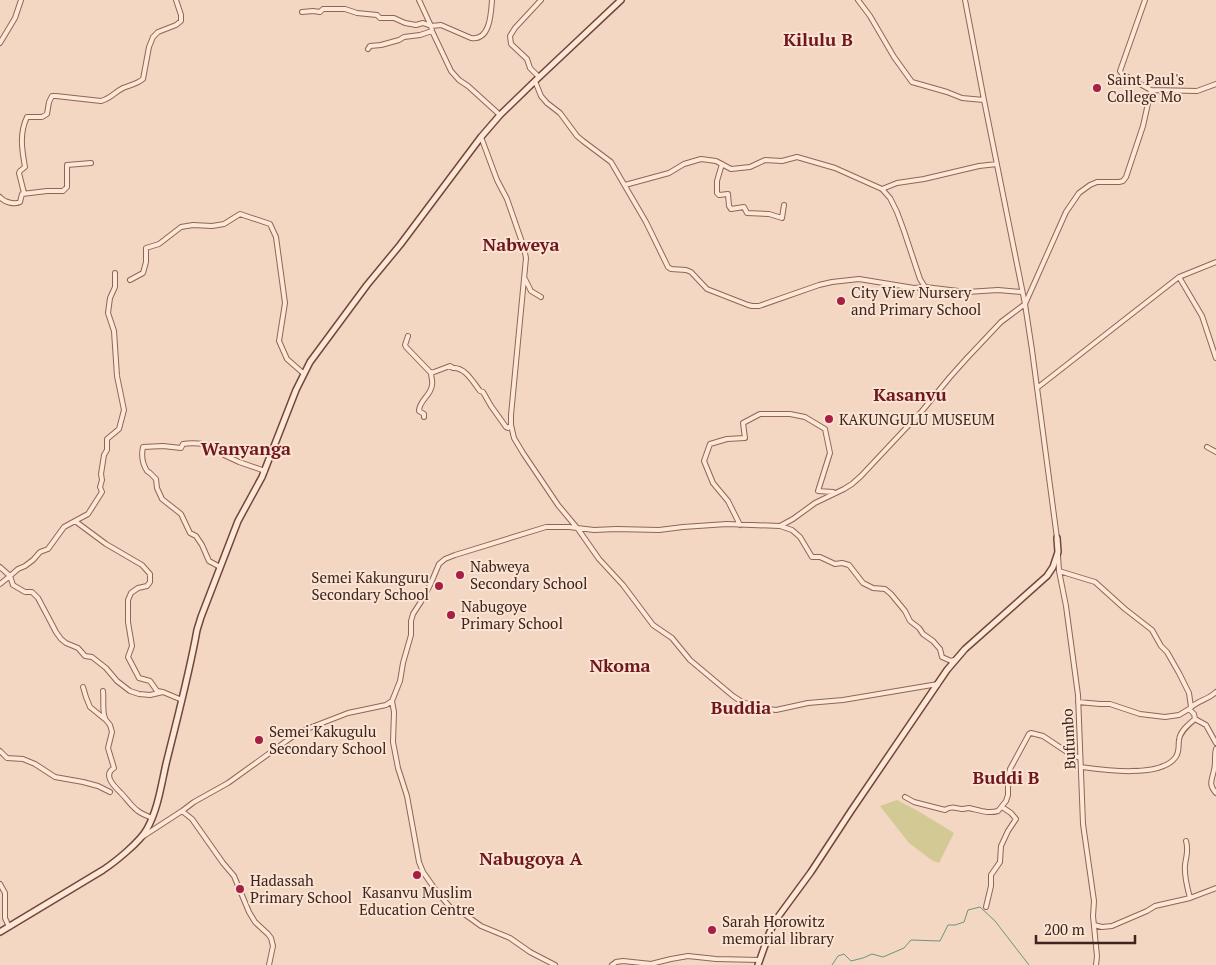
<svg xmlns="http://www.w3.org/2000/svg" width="1216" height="965" font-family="'PT Serif',serif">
	<rect width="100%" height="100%" fill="#f3d7c2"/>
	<!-- green -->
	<path fill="#d3c994" d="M 897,800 L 918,811 L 954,833 L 939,863 L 933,861 L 909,843 L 880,806 Z"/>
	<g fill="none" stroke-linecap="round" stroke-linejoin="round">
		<!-- stream -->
		<path stroke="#6a957f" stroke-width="1" d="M 832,965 L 838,956 L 844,954 L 851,961 L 863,958 L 872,954 L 883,957 L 904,948 L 911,940 L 940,941 L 948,925 L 955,925 L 964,922 L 968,910 L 980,907 L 995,921 L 1029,965"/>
		<!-- street casing -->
		<g stroke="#906557" stroke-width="6">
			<path id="street" d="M 419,0 L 431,26 L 432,31 L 451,71 L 459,80 L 468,86 L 500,115
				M 858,0 L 870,16 L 894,57 L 912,82 L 947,92 L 962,98 L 984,100
				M 965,0 L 984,100 L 1025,304 L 1032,350 L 1057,538
				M 302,12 L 313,11 L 320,12 L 323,9 L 345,9 L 357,13 L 377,15 L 380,18 L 394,18 L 405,23 L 416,25 L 423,23 L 431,26 L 441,25 L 471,38 C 490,41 491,14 492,0
				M 0,43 L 15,18 L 21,0
				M 368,49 L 370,46 L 381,45 L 399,40 L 404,37 L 420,35 L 432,31
				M 539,77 L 530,68 L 527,59 L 511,44 L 510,36 L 515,28 L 541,0
				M 535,81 L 541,96 L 547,103 L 560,113 L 577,136 L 583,141 L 611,162 L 646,222 L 668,267 L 671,269 L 686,270 L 691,272 L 707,289 L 748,305 L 752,306 L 759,306 L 819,285 L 832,282 L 859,279 L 914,288 L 925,287 L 967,292 L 998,290 L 1022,292
				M 1151,90 L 1197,91 L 1216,84
				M 481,137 L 497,180 L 507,199 L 524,248 L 526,258 L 511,415 L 511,425 L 514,438 L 523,453 L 558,505 L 578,529 L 599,559 L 623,585 L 653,625 L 672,638 L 690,660 L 733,696 L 742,702 L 762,708 L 776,710 L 808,703 L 843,700 L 938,684
				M 722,164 L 717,181 L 717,193 L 719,195 L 728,194 L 729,206 L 731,209 L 744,207 L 747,213 L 769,214 L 782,218 L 784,205
				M 625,185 L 669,173 L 684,164 L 701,159 L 716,161 L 731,169 L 750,167 L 765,160 L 782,161 L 797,157 L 835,168 L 882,189 L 890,198 L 897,212 L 904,231 L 920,279 L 925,287
				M 882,189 L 897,183 L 924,179 L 979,166 L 997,164
				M 24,193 L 19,173 L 20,171 L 25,167 C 22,150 19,134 27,117 L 42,117 L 47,114 L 49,102 L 52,96 L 56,96 L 101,101 C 110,99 115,92 123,88 C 130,85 137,84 143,79 L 149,47 L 153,37 L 158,32 L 176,25 L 181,21 L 181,15 L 176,0
				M 0,197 C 4,202 14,205 20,202 L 22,194 L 47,191 L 63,191 L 67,187 L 67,165 L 91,163
				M 1179,277 L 1202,316 L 1216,358
				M 525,279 L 531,291 L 541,297
				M 130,280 L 143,273 L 146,262 L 146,248 L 159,244 L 181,227 L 193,225 L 212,226 L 224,224 L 240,214 L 270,224 L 276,237 L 285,303 L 279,341 L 287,359 L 303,373
				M 408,336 L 405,345 L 406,347 L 431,373
				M 1037,388 L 1179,277 L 1216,262
				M 424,417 L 424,414 L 419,411 C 419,400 431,396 432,385 C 433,381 431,377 431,373 L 434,372 L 450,366 L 453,368 C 465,367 473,382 480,391 L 483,392 L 491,406 L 506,427 L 508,428 L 511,425
				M 1207,447 L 1216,452
				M 75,521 L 88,514 L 102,492 L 100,487 L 102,480 L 101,474 L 104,455 L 107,450 L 107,439 L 119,429 L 124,410 L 117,376 L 114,331 L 108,313 L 110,298 L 115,287 L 115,273
				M 740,525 L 728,501 L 713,483 L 704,461 L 710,444 L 727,439 L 745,438 L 743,423 L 760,414 L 790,414 L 805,417 L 825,429 L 830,453 L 818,491 L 833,492
				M 780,526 L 792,530 L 800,537 L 812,557 L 820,557 L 835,564 L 842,563 L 849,565 L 863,583 L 873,588 L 885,589 L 891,594 L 905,611 L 910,621 L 919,628 L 923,634 L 933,641 L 940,649 L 942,657 L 951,661 L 954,660
				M 1058,555 L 1059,571 L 1066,606 L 1078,695 L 1083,824 L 1094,901 L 1093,916 L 1097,956 L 1096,965
				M 0,567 L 10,576 L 18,569 L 25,566 L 33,560 L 40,552 L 48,549 L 64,527 L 75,521 L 106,544 L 142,565 L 150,574 L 150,582 L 147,586 L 138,588 L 131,593 L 128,600 L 128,622 L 132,646 L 128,657 L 139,678 L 150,681 L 157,691 L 163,692
				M 220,567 L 209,561 L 202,545 L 196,536 L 190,533 L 181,514 L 162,499 L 157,488 L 156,479 L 150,473 L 147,471 C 142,463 141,456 143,447 L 163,446 L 181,448 L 183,444 C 196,442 207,444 220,447 L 224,455 L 239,462 L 265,471
				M 1059,571 L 1095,582 L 1125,609 L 1152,630 L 1161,646 L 1167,652 L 1179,673 L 1189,693 L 1191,707
				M 0,584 L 10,576 L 13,585 L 25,592 L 32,592 L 38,598 L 46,613 L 56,632 L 61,639 L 66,643 L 78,648 L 85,656 L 92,657 L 106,668 L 117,681 L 130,691 L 139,694 L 150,695 L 163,692 L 182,700
				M 83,687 L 86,697 L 90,707 L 106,720 L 110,725 L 112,732 L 108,748 L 114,768 C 102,775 115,787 121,793 C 127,799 131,806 138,811 C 142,814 147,816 152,818
				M 103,691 C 104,699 102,712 105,718
				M 1078,702 L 1100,704 L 1110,704 L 1140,714 L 1165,717 L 1179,715 L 1189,709
				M 1195,719 L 1206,725 L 1216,743
				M 1216,749 C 1214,756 1216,763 1214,770 C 1212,780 1208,784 1216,793
				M 0,751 L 7,758 L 23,759 L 35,764 L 55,777 L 83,782 L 98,786 L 110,792
				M 1081,767 C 1103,770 1159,778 1175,758 C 1180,752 1178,747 1179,740 C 1180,731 1189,724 1195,719 L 1194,714 L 1189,709 C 1198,700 1208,700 1216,692
				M 905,797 L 914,802 L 945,810 C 951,806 955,808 961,809 C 964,809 967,808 969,808 C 979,810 987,814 998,811 L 1006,801 L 1008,795 L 1008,777 L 1010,769 L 1029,734 L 1031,733 L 1043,736 L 1067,752 L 1080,758
				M 182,811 L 192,819 L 223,863 L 234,876 L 249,912 L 255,922 L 268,934 L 271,938 L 273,946 L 269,965
				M 142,837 L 182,811 L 194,802 L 228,783 L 299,732 L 348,713 L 386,705 L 392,701
				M 1186,841 C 1189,851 1186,856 1185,865 C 1184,876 1187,887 1190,898
				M 0,884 L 5,893 L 5,918 L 9,927
				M 986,907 L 991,886 L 991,875 L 1000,862 L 1001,846 L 1008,831 L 1016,819 L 1011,813 L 1002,807
				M 1094,925 L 1102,927 L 1112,926 L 1147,911 L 1155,906 L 1190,898 L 1216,888
				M 555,965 L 530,952 L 510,938 L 481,926 L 463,913 L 450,907 L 437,892 L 423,872 L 419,862 L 407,796 L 398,768 L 393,742 L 394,712 L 392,701 L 400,681 L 403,663 L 411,635 L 411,621 L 413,614 L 424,597 L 431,583 L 439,564 L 445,559 L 455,555 L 546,527 L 569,527 L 594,530 L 616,529 L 659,530 L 683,527 L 727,524 L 780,526 L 793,519 L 815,503 L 844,489 L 852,484 L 861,476 L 922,411 L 950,377 L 967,358 L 1001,322 L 1025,304 L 1066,212 L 1079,193 L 1090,185 L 1097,182 L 1119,182 L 1123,181 L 1126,177 L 1143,126 L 1151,90 L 1122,74 L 1120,71 L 1145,0
				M 612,965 L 616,962 L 623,961 L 651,964 L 671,959 L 688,956 L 716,959 L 760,960"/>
		</g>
		<!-- secondary casing -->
		<g stroke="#72463a" stroke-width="8">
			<path id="secondary" d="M 0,932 L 103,870 C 115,862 140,842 147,829 C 158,809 161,786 166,764 C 177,719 189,675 197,630 L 201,617 L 238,521 L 262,477 L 296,390 L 310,362 L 367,285 L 400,245 L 481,137 L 500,115 L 535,81 L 621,0
				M 758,965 L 769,934 L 775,921 L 811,872 L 851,811 L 947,670 L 965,649 L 1047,576 L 1053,567 L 1058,552 L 1057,538"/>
		</g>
		<!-- street -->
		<use href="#street" stroke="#fde7d7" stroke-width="4"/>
		<!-- secondary -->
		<use href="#secondary" stroke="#fde7d7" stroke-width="5"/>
	</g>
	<!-- markers -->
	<g fill="#a71f45" stroke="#fae4d3" stroke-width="2">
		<circle cx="1097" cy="88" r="5"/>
		<circle cx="841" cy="301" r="5"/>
		<circle cx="829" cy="419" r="5"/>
		<circle cx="460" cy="575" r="5"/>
		<circle cx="439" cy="586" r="5"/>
		<circle cx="451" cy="615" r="5"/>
		<circle cx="259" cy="740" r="5"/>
		<circle cx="417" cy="875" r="5"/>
		<circle cx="240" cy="889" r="5"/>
		<circle cx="712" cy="930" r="5"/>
	</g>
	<g text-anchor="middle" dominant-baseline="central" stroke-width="4" stroke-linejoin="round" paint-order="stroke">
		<!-- poi labels -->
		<g font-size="15" fill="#3e241d" stroke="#fae4d3" text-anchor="start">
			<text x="1107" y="79">Saint Paul's<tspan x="1107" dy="17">College Mo</tspan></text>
			<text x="851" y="292">City View Nursery<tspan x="851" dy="17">and Primary School</tspan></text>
			<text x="839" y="419">KAKUNGULU MUSEUM</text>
			<text x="470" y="566">Nabweya<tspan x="470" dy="17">Secondary School</tspan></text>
			<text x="429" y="577" text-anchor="end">Semei Kakunguru<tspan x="429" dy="17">Secondary School</tspan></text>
			<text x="461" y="606">Nabugoye<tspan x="461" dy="17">Primary School</tspan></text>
			<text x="269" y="731">Semei Kakugulu<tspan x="269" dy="17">Secondary School</tspan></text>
			<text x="250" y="880">Hadassah<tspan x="250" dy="17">Primary School</tspan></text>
			<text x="417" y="892" text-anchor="middle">Kasanvu Muslim<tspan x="417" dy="17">Education Centre</tspan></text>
			<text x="722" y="921">Sarah Horowitz<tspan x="722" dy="17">memorial library</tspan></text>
		</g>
		<!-- street labels -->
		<g font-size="15" fill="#3e241d" stroke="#fae4d3">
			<text transform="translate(1068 739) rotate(-93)">Bufumbo</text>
		</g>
		<!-- quarter labels -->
		<g font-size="18" font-weight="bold" fill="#70161c" stroke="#fae4d3">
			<text x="818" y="39">Kilulu B</text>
			<text x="521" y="244">Nabweya</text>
			<text x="910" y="394">Kasanvu</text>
			<text x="246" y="448">Wanyanga</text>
			<text x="620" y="665">Nkoma</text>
			<text x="741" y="707">Buddia</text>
			<text x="1006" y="777">Buddi B</text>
			<text x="531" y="858">Nabugoya A</text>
		</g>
	</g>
	<!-- scale -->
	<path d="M1036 935v8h99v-8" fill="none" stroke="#3e241d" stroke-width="2.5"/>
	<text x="1044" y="935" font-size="15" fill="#3e241d" stroke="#fae4d3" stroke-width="4" paint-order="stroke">200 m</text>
</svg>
